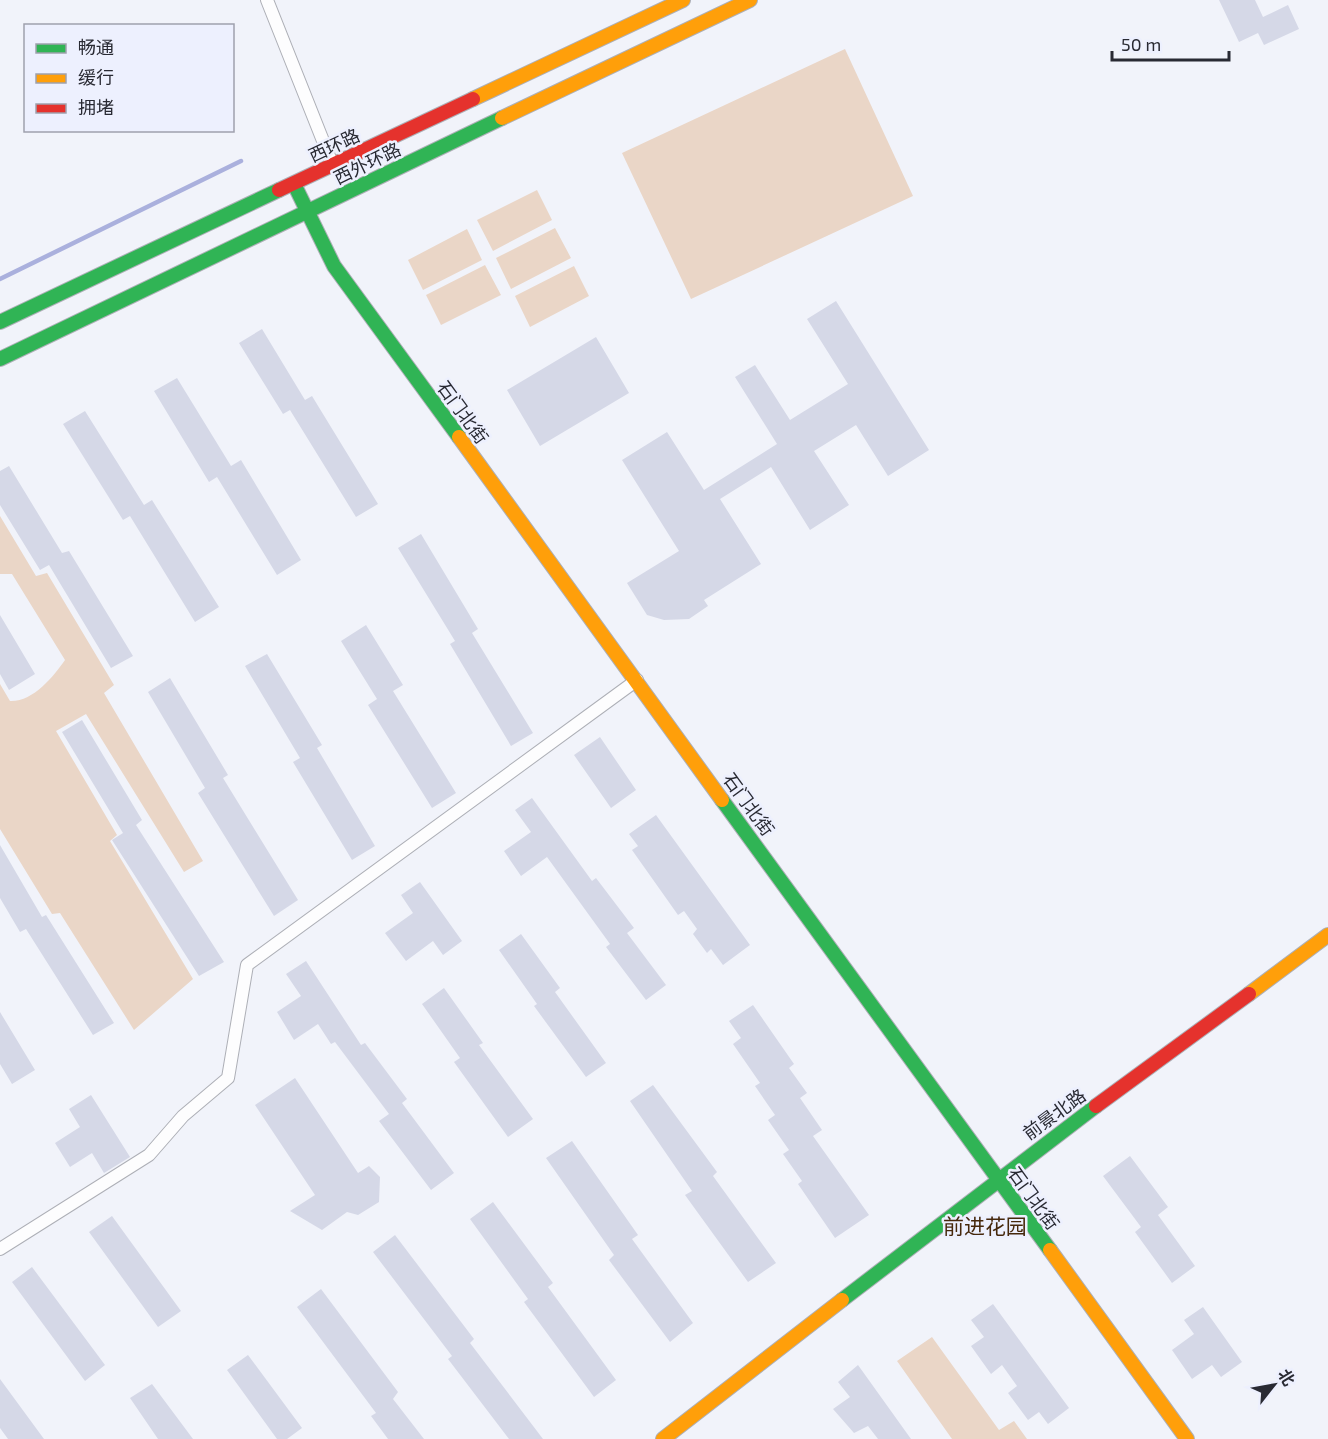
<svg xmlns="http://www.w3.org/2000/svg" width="1328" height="1439" font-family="'Exo 2','Noto Sans SC',sans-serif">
	<rect width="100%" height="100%" fill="#f1f3fa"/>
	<!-- green -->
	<path fill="#ead6c7" d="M 845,49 L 913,196 L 691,299 L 622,153 Z
		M 537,190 L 552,220 L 493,251 L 477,220 Z
		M 555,228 L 571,258 L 511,289 L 496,258 Z
		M 467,229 L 482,260 L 423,290 L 408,260 Z
		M 485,265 L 501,295 L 441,325 L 426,295 Z
		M 574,266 L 589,296 L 530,327 L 515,296 Z
		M 0,516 L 36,576 L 47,573 L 114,685 L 104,693 L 203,861 L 184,872 L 86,714 L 56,731 L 117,835 L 110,841 L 193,979 L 134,1030 L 60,913 L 52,914 L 0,829 L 0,684 L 10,701 C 33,702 53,677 65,660 L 12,574 L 0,574 Z
		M 932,1337 L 999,1430 L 1014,1421 L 1027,1439 L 952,1439 L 897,1361 Z"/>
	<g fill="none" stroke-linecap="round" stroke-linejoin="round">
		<!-- stream -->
		<path stroke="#aab0dd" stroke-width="4.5" d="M 0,279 L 241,161"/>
	</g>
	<!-- building -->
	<path fill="#d5d8e7" d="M 1219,0 L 1255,0 L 1263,17 L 1288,5 L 1299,29 L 1264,45 L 1258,33 L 1239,42 Z
		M 836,301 L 929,450 L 888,476 L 856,425 L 814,451 L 849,505 L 810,530 L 771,467 L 720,499 L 761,564 L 704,600 L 708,606 L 689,619 L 664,620 L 647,615 L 627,583 L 679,551 L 622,460 L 667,432 L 704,490 L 777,444 L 735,377 L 755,365 L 790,420 L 848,384 L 807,319 Z
		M 262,329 L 305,400 L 312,396 L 378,504 L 356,517 L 290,410 L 283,414 L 239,343 Z
		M 596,337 L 629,393 L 540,446 L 507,390 Z
		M 177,378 L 231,466 L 241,460 L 301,560 L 277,575 L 217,477 L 209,482 L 154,391 Z
		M 85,411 L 144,505 L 152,500 L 219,607 L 195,622 L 130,516 L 123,520 L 63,424 Z
		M 9,466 L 62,553 L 69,551 L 133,656 L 111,668 L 49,565 L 40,570 L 0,505 L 0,471 Z
		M 421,534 L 478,629 L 472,633 L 533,733 L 511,746 L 450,644 L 455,641 L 398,548 Z
		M 0,615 L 35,674 L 9,690 L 0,674 Z
		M 366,625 L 403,685 L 393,691 L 456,793 L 432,808 L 368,705 L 377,699 L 341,641 Z
		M 267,654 L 322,745 L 317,748 L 375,846 L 352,860 L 293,762 L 300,758 L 245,666 Z
		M 170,678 L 228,775 L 223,778 L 298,900 L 274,916 L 198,793 L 205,788 L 148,692 Z
		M 82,720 L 142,820 L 136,825 L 224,962 L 199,976 L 112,840 L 123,833 L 62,732 Z
		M 600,737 L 636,790 L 611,808 L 574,755 Z
		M 532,798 L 592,881 L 596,878 L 634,928 L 627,933 L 666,985 L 646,1000 L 606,947 L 610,944 L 547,857 L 521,876 L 504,851 L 531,832 L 515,810 Z
		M 656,815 L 750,945 L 723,965 L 711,949 L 707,953 L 693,934 L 697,929 L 684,911 L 678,915 L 632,850 L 638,846 L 629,834 Z
		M 0,845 L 42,917 L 46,915 L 114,1023 L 93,1035 L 26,929 L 20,932 L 0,898 Z
		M 420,882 L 462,941 L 443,955 L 433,941 L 406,961 L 385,933 L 413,913 L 401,895 Z
		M 521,934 L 560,988 L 555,992 L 606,1063 L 586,1077 L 534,1006 L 537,1004 L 499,950 Z
		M 306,961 L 361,1045 L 365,1043 L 407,1099 L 402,1103 L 454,1173 L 431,1190 L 379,1121 L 389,1114 L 335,1042 L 331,1044 L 318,1024 L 294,1040 L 277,1012 L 301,996 L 286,974 Z
		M 444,988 L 483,1043 L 479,1045 L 533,1119 L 508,1137 L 454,1062 L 460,1058 L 422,1004 Z
		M 753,1005 L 794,1064 L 789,1068 L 807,1093 L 800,1098 L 822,1130 L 813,1136 L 869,1215 L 835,1238 L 798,1184 L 802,1181 L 783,1154 L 789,1150 L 768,1120 L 775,1115 L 755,1086 L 760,1083 L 733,1044 L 741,1038 L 729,1021 Z
		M 0,1012 L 35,1070 L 12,1084 L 0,1064 Z
		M 295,1078 L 358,1173 L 369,1166 L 380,1177 L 379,1202 L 358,1215 L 347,1212 L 322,1230 L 290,1211 L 315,1195 L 255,1105 Z
		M 653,1085 L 717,1172 L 713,1176 L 776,1263 L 748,1282 L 685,1195 L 692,1191 L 630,1101 Z
		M 91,1095 L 130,1157 L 104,1173 L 92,1153 L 70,1167 L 55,1143 L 80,1127 L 69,1109 Z
		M 572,1141 L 638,1235 L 632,1239 L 693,1323 L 670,1342 L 609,1260 L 614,1255 L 546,1158 Z
		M 1130,1156 L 1168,1207 L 1158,1215 L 1195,1266 L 1172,1283 L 1135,1232 L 1141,1227 L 1103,1176 Z
		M 493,1202 L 553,1283 L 548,1287 L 616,1380 L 594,1397 L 524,1302 L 528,1299 L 470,1219 Z
		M 112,1216 L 181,1311 L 158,1327 L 89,1232 Z
		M 395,1235 L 474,1339 L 470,1343 L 543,1439 L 509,1439 L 448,1359 L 452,1356 L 373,1252 Z
		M 32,1267 L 105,1365 L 85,1381 L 12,1282 Z
		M 321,1289 L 398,1392 L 393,1399 L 424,1439 L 388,1439 L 371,1416 L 376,1413 L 297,1307 Z
		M 993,1304 L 1069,1408 L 1048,1424 L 1039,1412 L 1028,1420 L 1008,1393 L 1017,1386 L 1002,1365 L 991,1374 L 971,1346 L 984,1337 L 971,1320 Z
		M 1203,1307 L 1242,1362 L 1221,1377 L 1212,1365 L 1192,1379 L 1172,1350 L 1194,1334 L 1184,1320 Z
		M 248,1355 L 302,1428 L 287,1439 L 277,1439 L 227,1370 Z
		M 858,1365 L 911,1439 L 878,1439 L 868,1426 L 854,1433 L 833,1409 L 850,1397 L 838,1382 Z
		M 0,1379 L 44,1439 L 8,1439 L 0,1428 Z
		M 152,1384 L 193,1439 L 158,1439 L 130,1398 Z"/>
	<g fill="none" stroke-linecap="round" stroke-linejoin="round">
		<!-- street casing -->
		<g stroke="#adafb6" stroke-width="14">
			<path id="street" d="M 267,0 L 333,166
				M 0,1249 L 149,1155 L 183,1116 L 228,1078 L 247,965 L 637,680"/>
		</g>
		<!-- fast casing -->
		<g stroke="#adafb6" stroke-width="16">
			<path id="fast" d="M 294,184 L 334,266 L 459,437
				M 0,322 L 279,190
				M 0,359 L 502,118
				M 722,800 L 1050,1250
				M 842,1300 L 1096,1106"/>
		</g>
		<!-- slow casing -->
		<g stroke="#adafb6" stroke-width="16">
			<path id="slow" d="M 473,99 L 683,0
				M 502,118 L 750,0
				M 459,437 L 722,800
				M 1249,994 L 1328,935
				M 1050,1250 L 1187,1439
				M 663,1439 L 842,1300"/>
		</g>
		<!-- jam casing -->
		<g stroke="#adafb6" stroke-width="16">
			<path id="jam" d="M 279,190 L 473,99
				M 1096,1106 L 1249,994"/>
		</g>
		<!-- street -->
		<use href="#street" stroke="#fdfdfe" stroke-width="12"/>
		<!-- fast -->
		<use href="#fast" stroke="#30b455" stroke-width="14"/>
		<!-- slow -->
		<use href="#slow" stroke="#ff9f0a" stroke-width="14"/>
		<!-- jam -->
		<use href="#jam" stroke="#e5322d" stroke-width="14"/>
	</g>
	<g text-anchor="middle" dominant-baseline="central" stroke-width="5" stroke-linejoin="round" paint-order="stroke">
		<!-- street labels -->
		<g font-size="18" fill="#292a33" stroke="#edf0fe">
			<text transform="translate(334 145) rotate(-25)">西环路</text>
			<text transform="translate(367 163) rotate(-26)">西外环路</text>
			<text transform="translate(463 412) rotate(54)">石门北街</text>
			<text transform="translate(749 804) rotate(54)">石门北街</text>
			<text transform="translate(1054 1114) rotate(-36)">前景北路</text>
			<text transform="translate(1034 1198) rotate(54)">石门北街</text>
		</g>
		<!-- quarter labels -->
		<g font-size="21" fill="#46280c" stroke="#edf0fe">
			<text x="985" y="1225">前进花园</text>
		</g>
	</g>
	<!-- legend -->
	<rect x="24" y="24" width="210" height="108" fill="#edf0fe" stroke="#9fa1ad" stroke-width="1.5"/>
	<rect x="36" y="44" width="30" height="9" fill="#30b455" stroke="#9fa1ad" stroke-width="1.5"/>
	<text x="78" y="54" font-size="18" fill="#292a33">畅通</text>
	<rect x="36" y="74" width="30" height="9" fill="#ff9f0a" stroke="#9fa1ad" stroke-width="1.5"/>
	<text x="78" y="84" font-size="18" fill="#292a33">缓行</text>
	<rect x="36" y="104" width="30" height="9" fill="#e5322d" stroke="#9fa1ad" stroke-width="1.5"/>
	<text x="78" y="114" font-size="18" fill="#292a33">拥堵</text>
	<!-- north arrow -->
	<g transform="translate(1274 1385) rotate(59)" stroke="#edf0fe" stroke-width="4.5" paint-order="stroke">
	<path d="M0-4.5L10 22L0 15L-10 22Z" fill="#292a33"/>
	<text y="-9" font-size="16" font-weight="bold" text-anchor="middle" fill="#292a33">北</text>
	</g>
	<!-- scale -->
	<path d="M1112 51v9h117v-9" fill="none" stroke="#292a33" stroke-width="3"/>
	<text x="1121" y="51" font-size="18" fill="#292a33" stroke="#edf0fe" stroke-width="4.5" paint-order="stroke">50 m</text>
</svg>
